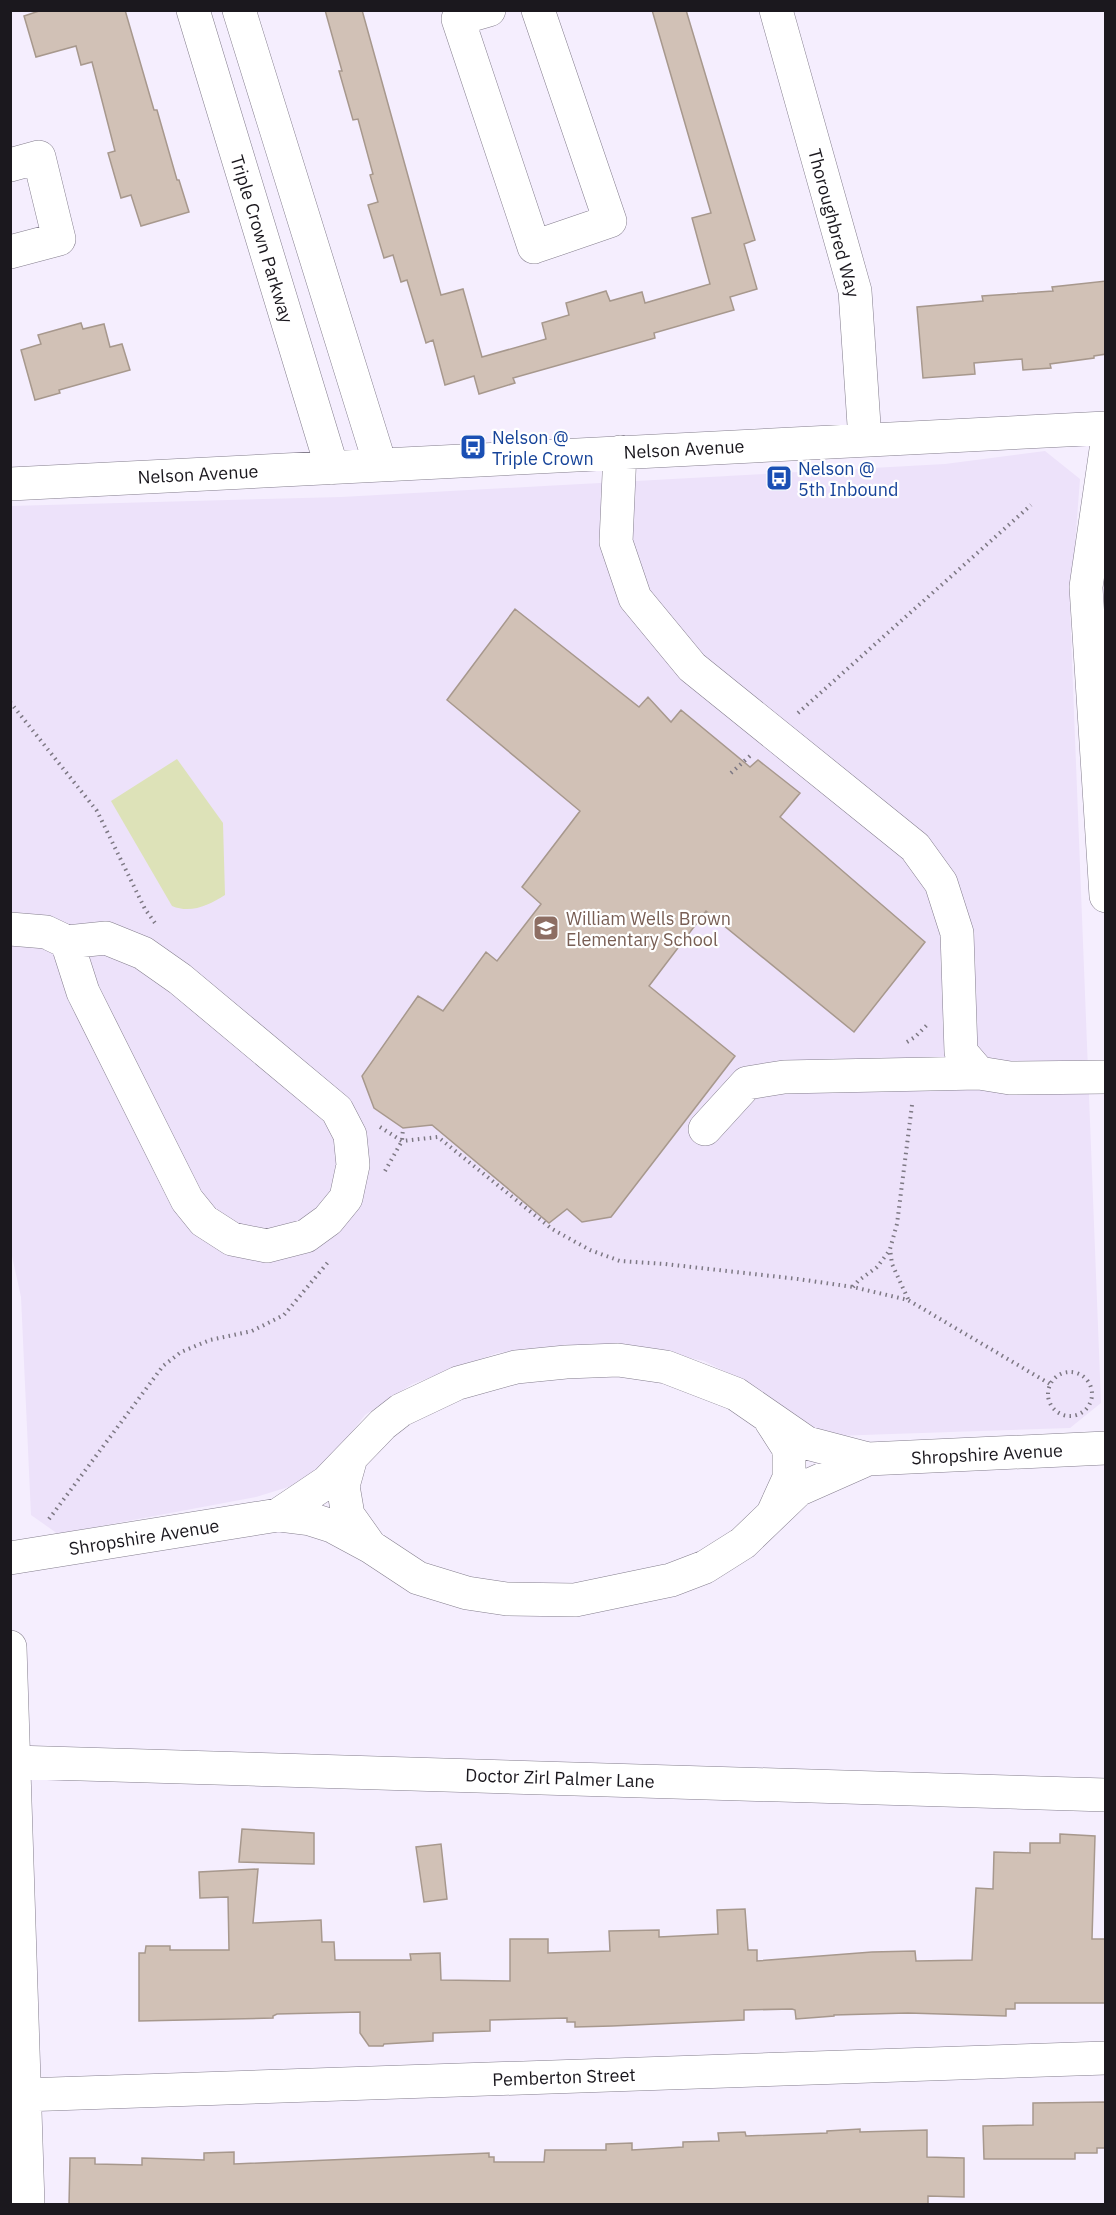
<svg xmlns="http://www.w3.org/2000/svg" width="1116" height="2215" font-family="'IBM Plex Sans',sans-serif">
	<rect width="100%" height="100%" fill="#f5eefe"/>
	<!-- built -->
	<path fill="#ede2fa" d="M 1045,451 L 1080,479 L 1070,610 L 1101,1403 L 1070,1428 L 833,1436 L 811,1430 L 744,1381 L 704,1361 L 672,1354 L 548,1347 L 497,1353 L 412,1384 L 365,1415 L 328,1462 L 298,1484 L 256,1497 L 58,1534 L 31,1515 L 21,1297 L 10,1247 L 10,506 L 341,497 L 945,464 Z"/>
	<!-- green -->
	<path fill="#dde2b8" d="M 177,759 L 223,823 L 225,895 C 209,905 191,914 172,906 L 111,801 Z"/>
	<!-- building -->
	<path fill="#d1c1b6" stroke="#a7988d" stroke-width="1.5" d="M 42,10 L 125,10 L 154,110 L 157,110 L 177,180 L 179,180 L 189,212 L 141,226 L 131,195 L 121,198 L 108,153 L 115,151 L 92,62 L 81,65 L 76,46 L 36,57 L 24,16 Z
		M 325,10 L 362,10 L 441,295 L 463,289 L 482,357 L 546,339 L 542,323 L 569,315 L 566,303 L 606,291 L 610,301 L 642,292 L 645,303 L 710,284 L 692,218 L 711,213 L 652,10 L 686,10 L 755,240 L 744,244 L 757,289 L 730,297 L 734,310 L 654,333 L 655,338 L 513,378 L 515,383 L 479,394 L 474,376 L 445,385 L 433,340 L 426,343 L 407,280 L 401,282 L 393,255 L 384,258 L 368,205 L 378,202 L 370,175 L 373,174 L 358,119 L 353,120 L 339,71 L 342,71 Z
		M 1106,281 L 1106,354 L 1094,356 L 1094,358 L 1050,364 L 1051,368 L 1023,370 L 1022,359 L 974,363 L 975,374 L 923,378 L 917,307 L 983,301 L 982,296 L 1053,291 L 1052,287 Z
		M 81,323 L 83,329 L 104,324 L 110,347 L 122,344 L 130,370 L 59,390 L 60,393 L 35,400 L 21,350 L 41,344 L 38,335 Z
		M 515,609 L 639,707 L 648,697 L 671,722 L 681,710 L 750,767 L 758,760 L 800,793 L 780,817 L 925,942 L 854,1032 L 706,911 L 649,986 L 735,1056 L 611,1217 L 582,1222 L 567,1209 L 549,1223 L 432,1125 L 403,1128 L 374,1108 L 362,1076 L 418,996 L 443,1011 L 486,952 L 497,961 L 541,904 L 522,887 L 580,811 L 447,700 Z
		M 242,1829 L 314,1833 L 314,1864 L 239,1862 Z
		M 1060,1834 L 1095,1836 L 1092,1939 L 1106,1939 L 1106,2003 L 1015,2003 L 1015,2009 L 1006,2009 L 1006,2016 L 908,2013 L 834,2015 L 834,2016 L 796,2019 L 795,2010 L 792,2009 L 744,2010 L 744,2020 L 612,2026 L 575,2027 L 575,2022 L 567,2022 L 567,2018 L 490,2020 L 490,2031 L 433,2033 L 433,2041 L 384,2044 L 383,2046 L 369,2046 L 360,2033 L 360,2012 L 277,2014 L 273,2016 L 273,2018 L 139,2021 L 139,1953 L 145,1953 L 146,1946 L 170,1946 L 170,1950 L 229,1950 L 228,1897 L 200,1898 L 199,1872 L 258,1869 L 253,1923 L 321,1920 L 322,1942 L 334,1942 L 335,1960 L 411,1960 L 410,1954 L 440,1953 L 441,1980 L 510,1981 L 510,1939 L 548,1939 L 548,1953 L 610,1951 L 609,1931 L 659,1930 L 659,1937 L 718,1934 L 717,1910 L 745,1909 L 748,1950 L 757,1950 L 757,1961 L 872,1952 L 915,1951 L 916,1961 L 972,1960 L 976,1888 L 993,1889 L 994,1852 L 1030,1853 L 1030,1843 L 1060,1843 Z
		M 441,1844 L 447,1899 L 424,1902 L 416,1847 Z
		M 1106,2102 L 1106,2148 L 1097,2148 L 1097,2153 L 1075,2153 L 1075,2159 L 984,2159 L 983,2126 L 1033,2125 L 1033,2103 Z
		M 860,2129 L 860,2132 L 927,2130 L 927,2157 L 964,2158 L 964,2197 L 928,2196 L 928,2205 L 69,2205 L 70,2158 L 95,2158 L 95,2164 L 142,2165 L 142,2158 L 204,2160 L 204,2153 L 234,2152 L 234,2164 L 489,2153 L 489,2157 L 494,2157 L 494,2162 L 544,2162 L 545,2150 L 606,2150 L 606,2144 L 632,2143 L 632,2150 L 683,2147 L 683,2142 L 719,2141 L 718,2133 L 745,2132 L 746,2136 L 827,2133 L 827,2131 Z"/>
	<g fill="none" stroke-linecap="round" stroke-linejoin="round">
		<!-- minor casing -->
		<g stroke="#847e8d" stroke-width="34">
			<path id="minor" d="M 193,10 L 332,468
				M 239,10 L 380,464
				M 489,10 L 458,19 L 534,247 L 610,221 L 538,10
				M 776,10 L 855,291 L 865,440
				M 10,165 L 39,157 L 59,239 L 10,252
				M 1106,450 L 1086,587 L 1106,896
				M 620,452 L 616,542 L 635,598 L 692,667 L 915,847 L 941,883 L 957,933 L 961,1052 L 979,1073 L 1010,1078 L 1106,1077
				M 10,484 L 1106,428
				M 10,929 L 46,932 L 67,942 L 106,938 L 143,953 L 180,979 L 337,1110 L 350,1135 L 353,1165 L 346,1198 L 328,1220 L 306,1236 L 267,1246 L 232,1239 L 204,1221 L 187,1200 L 83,992 L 67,942
				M 705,1129 L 747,1083 L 784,1077 L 979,1073
				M 771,1421 L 789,1449 L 789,1478 L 774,1511
				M 350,1461 L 343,1486 L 348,1515 L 370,1546
				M 278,1515 L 327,1482 L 383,1424 L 401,1410 L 458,1383 L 516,1367 L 566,1362 L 618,1360 L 666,1367 L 736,1394 L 807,1443 L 868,1459 L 1106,1448
				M 10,1558 L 278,1515 L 310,1519 L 332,1526 L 371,1547 L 418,1578 L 467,1593 L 507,1599 L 575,1600 L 671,1580 L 705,1567 L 743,1543 L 798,1490 L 868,1459
				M 10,1647 L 28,2204
				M 14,1762 L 1106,1795
				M 23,2095 L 1106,2058"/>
		</g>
		<!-- path -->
		<path stroke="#7d7883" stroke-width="4" stroke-dasharray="1.5 4.5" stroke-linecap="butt" d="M 10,702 L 97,811 L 145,909 L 155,923
			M 798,713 L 1031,505
			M 731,773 L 752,754
			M 907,1042 L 915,1037 L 929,1023
			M 380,1127 L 402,1141 L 438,1137 L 552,1229 L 590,1250 L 620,1261 L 665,1264 L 798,1279 L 853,1287 L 908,1300 L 1050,1384
			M 385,1171 L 402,1141 L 403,1128
			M 853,1287 L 858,1281 L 877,1267 L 890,1250
			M 908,1299 L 892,1264 L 890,1249 L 897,1224 L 912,1105
			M1048 1394a22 22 0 1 1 44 0a22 22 0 1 1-44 0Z
			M 49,1519 L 163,1366 L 181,1352 L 210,1340 L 252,1331 L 284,1315 L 329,1261"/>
		<!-- minor -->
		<use href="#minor" stroke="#fff" stroke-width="33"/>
	</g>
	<!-- icons -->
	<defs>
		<g id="bus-square" transform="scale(1.35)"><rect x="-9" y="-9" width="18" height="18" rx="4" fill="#1a4fb4" stroke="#fff"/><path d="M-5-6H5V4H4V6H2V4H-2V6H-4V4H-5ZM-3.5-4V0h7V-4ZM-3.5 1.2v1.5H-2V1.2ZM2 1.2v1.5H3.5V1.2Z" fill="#fff"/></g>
		<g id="school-square" transform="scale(1.35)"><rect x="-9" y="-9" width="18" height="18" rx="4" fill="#8d6e63" stroke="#fff"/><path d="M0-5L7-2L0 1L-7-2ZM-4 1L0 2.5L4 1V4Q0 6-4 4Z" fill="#fff"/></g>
	</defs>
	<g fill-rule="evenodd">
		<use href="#bus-square" x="473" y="447"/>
		<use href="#bus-square" x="779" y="478"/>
		<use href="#school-square" x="546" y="928"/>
	</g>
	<g text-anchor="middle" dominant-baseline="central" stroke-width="4.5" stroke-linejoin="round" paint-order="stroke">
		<!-- street labels -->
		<g font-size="18" fill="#1b181e" stroke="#fff">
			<text transform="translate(834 223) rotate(75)">Thoroughbred Way</text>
			<text transform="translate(262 239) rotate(73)">Triple Crown Parkway</text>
			<text transform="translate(684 449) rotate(-3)">Nelson Avenue</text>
			<text transform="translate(198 474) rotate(-3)">Nelson Avenue</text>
			<text transform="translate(987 1454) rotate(-3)">Shropshire Avenue</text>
			<text transform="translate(144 1537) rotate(-9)">Shropshire Avenue</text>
			<text transform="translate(560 1778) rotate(2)">Doctor Zirl Palmer Lane</text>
			<text transform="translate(564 2077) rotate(-2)">Pemberton Street</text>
		</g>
		<!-- transit labels -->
		<g font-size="18" fill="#164399" stroke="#fff" text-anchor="start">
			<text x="492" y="437">Nelson @<tspan x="492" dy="21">Triple Crown</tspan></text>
			<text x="798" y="468">Nelson @<tspan x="798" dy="21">5th Inbound</tspan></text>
		</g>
		<!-- education labels -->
		<g font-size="18" fill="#785e54" stroke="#fff" text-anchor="start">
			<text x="566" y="918">William Wells Brown<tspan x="566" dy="21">Elementary School</tspan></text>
		</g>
	</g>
	<!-- border -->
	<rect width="1116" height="2215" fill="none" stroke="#1b181e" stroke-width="24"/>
</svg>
